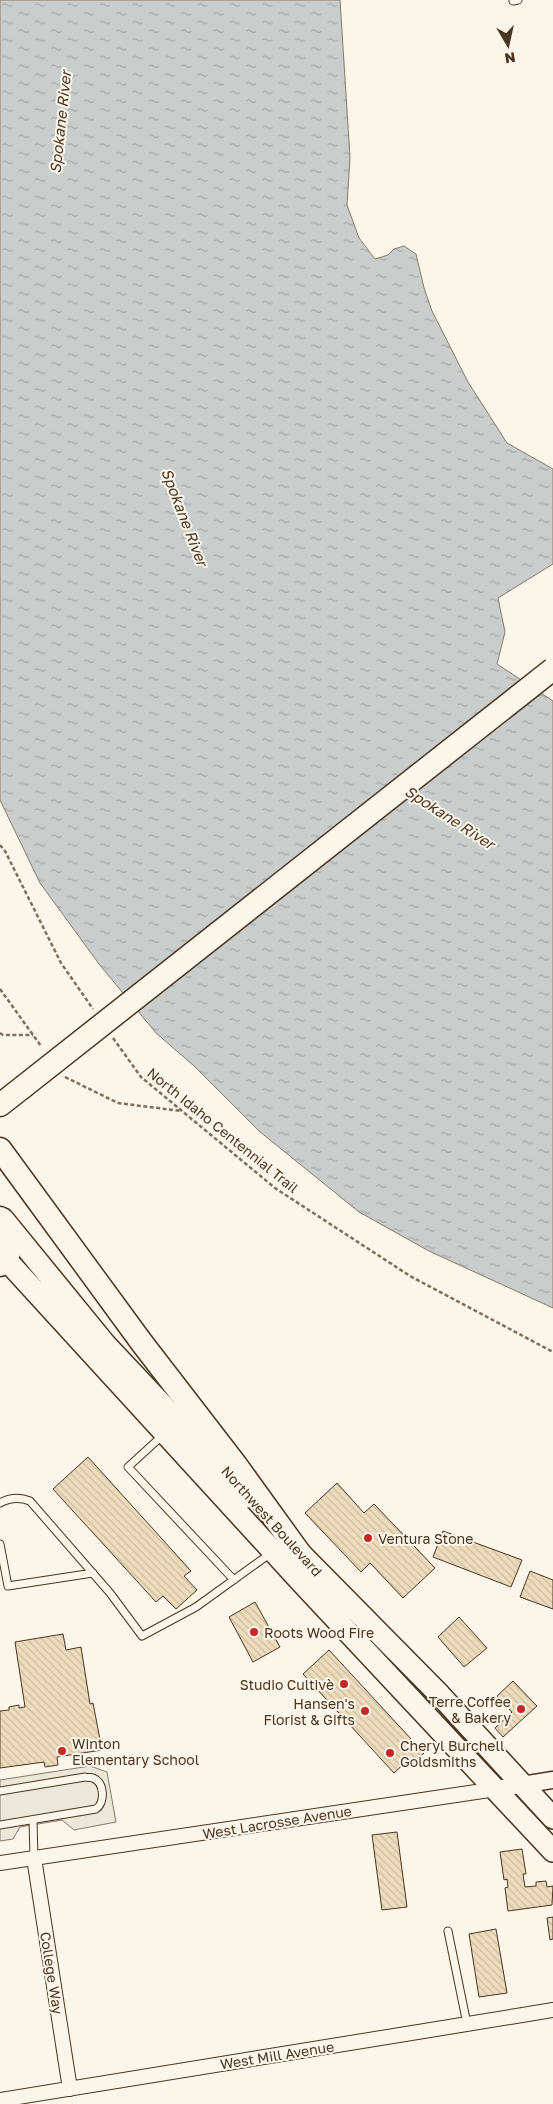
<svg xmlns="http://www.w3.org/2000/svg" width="553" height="2104" font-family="'Golos Text',sans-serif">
	<defs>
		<pattern id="water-ripples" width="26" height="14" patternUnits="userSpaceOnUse" patternTransform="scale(1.25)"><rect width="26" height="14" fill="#c9cecd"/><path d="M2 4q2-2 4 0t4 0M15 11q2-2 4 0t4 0" fill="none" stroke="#a5a8a6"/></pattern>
		<pattern id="building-back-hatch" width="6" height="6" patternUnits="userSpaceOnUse" patternTransform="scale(1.25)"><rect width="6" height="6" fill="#ecdcbc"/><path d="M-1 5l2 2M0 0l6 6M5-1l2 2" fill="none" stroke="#ccbda1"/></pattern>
	</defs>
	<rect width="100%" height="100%" fill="#fbf6e9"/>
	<!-- parking -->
	<path fill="#ede7d9" stroke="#887966" d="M 90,1766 L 107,1772 L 116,1822 L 74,1830 L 62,1820 L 20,1827 L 13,1839 L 0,1841 L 0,1780 Z"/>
	<!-- water -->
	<path fill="url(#water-ripples)" stroke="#887966" d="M 0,0 L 340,0 L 350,157 L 347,205 L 359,238 L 375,259 L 388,255 L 394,249 L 404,246 L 416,254 L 424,288 L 432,311 L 468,382 L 507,443 L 553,469 L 553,564 L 498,598 L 505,632 L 497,664 L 553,701 L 553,1308 L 429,1251 L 359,1212 L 259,1131 L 193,1065 L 156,1033 L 99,964 L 40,883 L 0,800 Z"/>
	<!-- building -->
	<path fill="url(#building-back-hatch)" stroke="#4a3520" d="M 88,1457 L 191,1571 L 184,1576 L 197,1590 L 176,1609 L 163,1596 L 156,1602 L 53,1489 Z
		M 337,1483 L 364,1513 L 374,1504 L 435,1568 L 403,1598 L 370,1563 L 361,1572 L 305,1513 Z
		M 443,1531 L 522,1560 L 511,1587 L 433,1557 Z
		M 530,1571 L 553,1580 L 553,1609 L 520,1597 Z
		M 255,1602 L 280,1647 L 253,1662 L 229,1617 Z
		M 459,1617 L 487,1648 L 464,1667 L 438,1637 Z
		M 63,1634 L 66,1650 L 81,1647 L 90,1704 L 93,1703 L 102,1750 L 57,1757 L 58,1765 L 45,1767 L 44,1762 L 0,1768 L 0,1711 L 9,1710 L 9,1707 L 19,1705 L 19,1708 L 25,1707 L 15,1642 Z
		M 329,1650 L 424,1753 L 413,1763 L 409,1759 L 394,1773 L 303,1674 Z
		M 513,1681 L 537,1706 L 503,1737 L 495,1728 L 512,1712 L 497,1696 Z
		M 397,1832 L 407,1907 L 382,1910 L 372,1835 Z
		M 522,1849 L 526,1874 L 523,1874 L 525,1887 L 536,1886 L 536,1882 L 546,1881 L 547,1887 L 553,1886 L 552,1905 L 508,1911 L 505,1888 L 508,1887 L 507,1879 L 504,1880 L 500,1852 Z
		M 553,1917 L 553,1939 L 550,1940 L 547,1918 Z
		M 496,1929 L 507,1993 L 479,1997 L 469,1934 Z"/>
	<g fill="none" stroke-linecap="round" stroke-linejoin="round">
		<!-- service casing -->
		<g stroke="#4a3520" stroke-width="9">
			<path id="service" d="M 513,1 L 518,0
				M 163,1435 L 128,1467 L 234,1580
				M 0,1503 C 9,1498 20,1497 30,1501 L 110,1593 L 142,1636 L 196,1607 L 271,1553
				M 0,1544 L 8,1586 L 93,1573
				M 0,1791 L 85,1777 C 88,1778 91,1777 93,1778 C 105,1783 105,1803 96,1809 L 0,1825
				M 33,1820 L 34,1858
				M 448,1931 L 467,2024"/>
		</g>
		<!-- minor casing -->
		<g stroke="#4a3520" stroke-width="16">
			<path id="minor" d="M 34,1858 L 70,2089
				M 0,1863 L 496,1789
				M 0,2100 L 553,2010"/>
		</g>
		<!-- tertiary casing -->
		<g stroke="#4a3520" stroke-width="19">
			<path id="tertiary" d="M 496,1789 L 553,1780"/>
		</g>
		<!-- primary casing -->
		<g stroke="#4a3520" stroke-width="24">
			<path id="primary" d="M 3,1219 L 105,1344 L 249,1497
				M 0,1253 L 302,1583 L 553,1851
				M 289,1542 L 440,1695 L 553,1818"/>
		</g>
		<!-- trunk casing -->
		<g stroke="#4a3520" stroke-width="25">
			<path id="trunk" d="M 0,1105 L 23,1087
				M 0,1149 L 142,1343 L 236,1465 L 301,1555
				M 0,1218 C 8,1237 18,1249 0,1265"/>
		</g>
		<!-- path -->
		<path stroke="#7f6f5c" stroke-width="2.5" stroke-dasharray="4 2.5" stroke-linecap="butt" d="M 0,845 L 5,851 L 61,963 L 93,1009
			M 0,989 L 41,1046
			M 0,1033 L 3,1035 L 33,1035
			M 113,1038 L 141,1077 L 275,1188 L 410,1276 L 553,1352
			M 65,1077 L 118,1103 L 181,1111"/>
		<!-- service -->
		<use href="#service" stroke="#fbf6e9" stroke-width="7"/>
		<!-- minor -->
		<use href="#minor" stroke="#fbf6e9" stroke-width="14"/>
		<!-- tertiary -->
		<use href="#tertiary" stroke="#fbf6e9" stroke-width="16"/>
		<!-- primary -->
		<use href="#primary" stroke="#fbf6e9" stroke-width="21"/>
		<!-- trunk -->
		<use href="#trunk" stroke="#fbf6e9" stroke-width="22"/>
		<!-- trunk-bridge casing -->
		<g stroke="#4a3520" stroke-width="25" stroke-linecap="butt">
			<path id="trunk-bridge" d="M 23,1087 L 553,669"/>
		</g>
		<!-- trunk-bridge -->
		<use href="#trunk-bridge" stroke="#fbf6e9" stroke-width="22"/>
	</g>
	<!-- markers -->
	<g fill="#c62828" stroke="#fbf6e9" stroke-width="2">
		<circle cx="368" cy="1538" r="5"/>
		<circle cx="254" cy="1632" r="5"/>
		<circle cx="344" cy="1684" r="5"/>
		<circle cx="521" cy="1709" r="5"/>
		<circle cx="365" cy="1711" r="5"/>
		<circle cx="62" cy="1751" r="5"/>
		<circle cx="390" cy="1753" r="5"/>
	</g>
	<g text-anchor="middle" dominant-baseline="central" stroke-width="4" stroke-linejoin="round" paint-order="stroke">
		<!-- street labels -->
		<g font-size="14" fill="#4a3520" stroke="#fbf6e9">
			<text transform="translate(223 1130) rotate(39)">North Idaho Centennial Trail</text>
			<text transform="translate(272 1521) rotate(48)">Northwest Boulevard</text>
			<text transform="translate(277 1822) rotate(-9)">West Lacrosse Avenue</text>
			<text transform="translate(52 1973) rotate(81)">College Way</text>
			<text transform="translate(277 2055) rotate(-9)">West Mill Avenue</text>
		</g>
		<!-- poi labels -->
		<g font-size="14" fill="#4a3520" stroke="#fbf6e9" text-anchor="start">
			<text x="378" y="1538">Ventura Stone</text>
			<text x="264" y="1632">Roots Wood Fire</text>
			<text x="334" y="1684" text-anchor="end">Studio Cultivè</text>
			<text x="511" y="1701" text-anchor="end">Terre Coffee<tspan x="511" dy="16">&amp; Bakery</tspan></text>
			<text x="355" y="1703" text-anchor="end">Hansen's<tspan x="355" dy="16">Florist &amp; Gifts</tspan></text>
			<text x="72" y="1743">Winton<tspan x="72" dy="16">Elementary School</tspan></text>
			<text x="400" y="1745">Cheryl Burchell<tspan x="400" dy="16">Goldsmiths</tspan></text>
		</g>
		<!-- water labels -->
		<g font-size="15" font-style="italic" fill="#4a3520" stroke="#fbf6e9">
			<text transform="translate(60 122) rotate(-84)">Spokane River</text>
			<text transform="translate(185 517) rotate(69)">Spokane River</text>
			<text transform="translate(450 817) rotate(33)">Spokane River</text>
		</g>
	</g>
	<!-- north arrow -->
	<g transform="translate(508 45) rotate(171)" stroke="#fbf6e9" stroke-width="4" paint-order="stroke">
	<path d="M0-4L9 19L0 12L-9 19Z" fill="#4a3520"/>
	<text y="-8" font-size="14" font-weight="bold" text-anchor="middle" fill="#4a3520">N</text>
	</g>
</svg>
